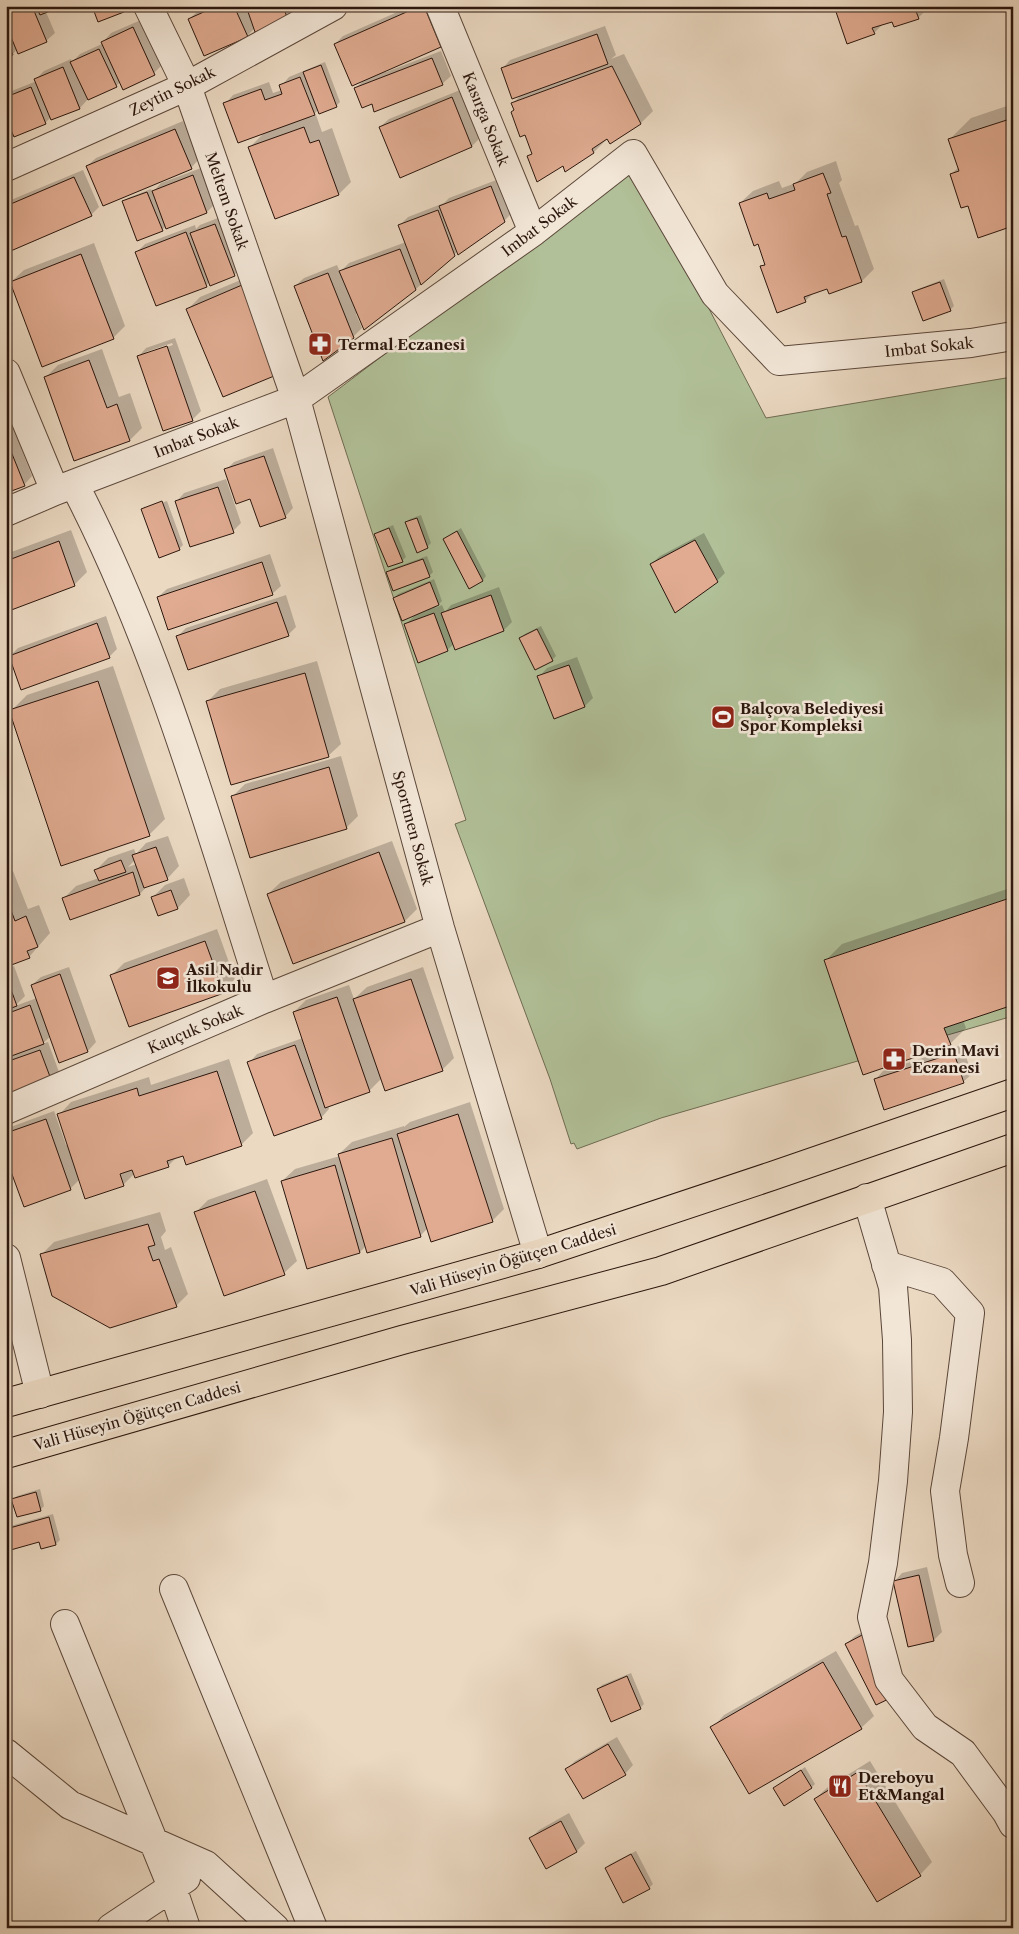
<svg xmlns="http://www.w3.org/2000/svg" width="1019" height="1934" font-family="'Libre Caslon Text',serif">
	<rect width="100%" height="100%" fill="#ebd9c2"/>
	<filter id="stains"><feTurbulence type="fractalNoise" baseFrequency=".004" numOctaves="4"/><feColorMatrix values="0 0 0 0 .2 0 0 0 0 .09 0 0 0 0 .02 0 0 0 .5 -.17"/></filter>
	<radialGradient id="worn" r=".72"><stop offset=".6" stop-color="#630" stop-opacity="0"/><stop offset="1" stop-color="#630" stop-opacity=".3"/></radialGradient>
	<!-- green -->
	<path fill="#b1c098" stroke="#6e6b52" d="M 634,165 L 766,418 L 1012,377 L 1013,1016 L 661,1118 L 577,1149 L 574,1143 L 571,1144 L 550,1079 L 455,824 L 466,820 L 328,397 Z"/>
	<!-- shadow -->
	<path fill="#0003" fill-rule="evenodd" d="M 6,6 L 60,6 L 46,12 L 55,33 L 46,41 L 17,49 L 13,54 L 6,57 Z
		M 93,6 L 128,6 L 124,11 L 99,21 Z
		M 209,6 L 294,6 L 295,10 L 287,19 L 255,28 L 247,36 L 189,19 L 198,11 Z
		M 411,6 L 436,6 L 449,37 L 441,46 L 385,70 L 386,72 L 441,51 L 451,76 L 442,84 L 372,102 L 355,89 L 366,78 L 335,44 L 343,36 Z
		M 835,6 L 930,6 L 918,18 L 893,20 L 884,23 L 874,33 Z
		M 141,20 L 162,65 L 154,73 L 121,81 L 116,86 L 88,99 L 80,108 L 52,119 L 51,117 L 46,122 L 14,135 L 6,141 L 6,95 L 9,92 L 37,81 L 36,79 L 44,71 L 71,59 L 72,62 L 80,54 L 104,43 L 103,42 L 111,33 Z
		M 605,26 L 616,55 L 611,59 L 624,54 L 653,111 L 641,123 L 608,138 L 594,152 L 566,170 L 564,164 L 529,157 L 533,152 L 513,103 L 522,94 L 502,69 L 510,60 Z
		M 325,62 L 340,102 L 336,106 L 319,109 L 310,118 L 316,115 L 322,132 L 332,128 L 351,182 L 339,194 L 250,147 L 265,132 L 225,104 L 233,95 L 269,82 L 273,93 L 282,90 L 281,86 L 289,77 Z
		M 460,90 L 480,138 L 472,146 L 380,127 L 389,119 Z
		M 1013,104 L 1013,225 L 969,204 L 951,174 L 959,167 L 950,139 L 971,118 Z
		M 183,121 L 199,159 L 191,168 L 87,166 L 96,158 Z
		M 836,161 L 842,180 L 839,183 L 855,226 L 858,225 L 874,269 L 862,281 L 830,293 L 828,287 L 815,292 L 805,301 L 762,267 L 766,263 L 759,242 L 740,203 L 753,191 L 779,181 L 782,188 L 796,183 L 807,172 Z
		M 201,168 L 215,204 L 207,212 L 166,226 L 162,230 L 124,201 L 128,198 L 151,189 L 153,192 L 161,183 Z
		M 83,170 L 99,207 L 91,215 L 6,251 L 6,202 Z
		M 499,179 L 512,213 L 504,221 L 458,251 L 416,289 L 356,314 L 362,328 L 353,337 L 295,286 L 304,278 L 337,265 L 340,272 L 349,263 L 406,242 L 400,225 L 408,217 L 444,203 L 449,198 Z
		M 223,216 L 243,267 L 234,275 L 210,281 L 206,286 L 137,252 L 145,244 L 195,225 L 196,229 L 200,225 Z
		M 94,243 L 125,326 L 113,338 L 11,282 L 24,270 Z
		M 255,274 L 291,360 L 188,309 L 200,297 Z
		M 944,279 L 954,306 L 950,310 L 914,293 L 918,289 Z
		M 175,338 L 201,411 L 192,420 L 138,357 L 146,348 ZM 172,343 L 173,345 L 146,354 L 146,352 Z
		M 102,349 L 119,397 L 130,393 L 142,428 L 130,440 L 46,377 L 58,365 Z
		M 1013,391 L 1013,405 L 1009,394 Z
		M 6,410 L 32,476 L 24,485 L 6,492 Z
		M 273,448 L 293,508 L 285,517 L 251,497 L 226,470 L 234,462 Z
		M 226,479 L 241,523 L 233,531 L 176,502 L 184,493 Z
		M 167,501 L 183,545 L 179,549 L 143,509 L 145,506 L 145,509 Z
		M 421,515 L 431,543 L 427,547 L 406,522 L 410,519 Z
		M 393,525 L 406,557 L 402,561 L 376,535 L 380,531 Z
		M 461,528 L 486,576 L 483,580 L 444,539 Z
		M 71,530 L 87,572 L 74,585 L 6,610 L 6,554 Z
		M 704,533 L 725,573 L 717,581 L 651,564 L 660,556 Z
		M 270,554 L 281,586 L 272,594 L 158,597 L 167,589 Z
		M 427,556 L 433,572 L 429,576 L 387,573 L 391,569 Z
		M 434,579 L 442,601 L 435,608 L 442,605 L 445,612 L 451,605 L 499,587 L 512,622 L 504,630 L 454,644 L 447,650 L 405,625 L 416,614 L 394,598 L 398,594 Z
		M 286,595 L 296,627 L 288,635 L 178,636 L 186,628 Z
		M 106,616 L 117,649 L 109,657 L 10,656 L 18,648 Z
		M 541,626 L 556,656 L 552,660 L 521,638 L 525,634 Z
		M 577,657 L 593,698 L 585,706 L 555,718 L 539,677 L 547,668 Z
		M 317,661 L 341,744 L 328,756 L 208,701 L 220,689 Z
		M 113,666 L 165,819 L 149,835 L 11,711 L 27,695 Z
		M 341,756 L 358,816 L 346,828 L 233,796 L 245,784 Z
		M 168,836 L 179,866 L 167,879 L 148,885 L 140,894 L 71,919 L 63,899 L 76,886 L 99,878 L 96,870 L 108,858 L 134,849 L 136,854 L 146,843 ZM 135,860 L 137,864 L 128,867 Z
		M 392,841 L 417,909 L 405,921 L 268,894 L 281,882 Z
		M 13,871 L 28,909 L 39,905 L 50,933 L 29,957 L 6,966 L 6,873 Z
		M 184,878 L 190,895 L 178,908 L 153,897 L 165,885 Z
		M 1013,887 L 1013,1004 L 963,1020 L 966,1028 L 950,1044 L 826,960 L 842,944 Z
		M 217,929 L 235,979 L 223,992 L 112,975 L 124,963 Z
		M 14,966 L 25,996 L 15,1006 L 37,998 L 32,985 L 41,977 L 69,967 L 96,1042 L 88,1051 L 60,1061 L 51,1036 L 42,1044 L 48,1042 L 59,1072 L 6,1097 L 6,969 Z
		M 423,967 L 454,1058 L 442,1070 L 382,1078 L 369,1091 L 328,1105 L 329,1109 L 321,1118 L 249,1063 L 257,1054 L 303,1038 L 294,1012 L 306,1000 L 349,985 L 354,999 L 367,987 Z
		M 962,1045 L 972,1074 L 963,1082 L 875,1080 L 883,1071 Z
		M 229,1059 L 253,1133 L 241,1145 L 183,1155 L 177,1157 L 169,1165 L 136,1177 L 135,1173 L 123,1185 L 80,1179 L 71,1188 L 24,1205 L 6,1154 L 6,1130 L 8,1128 L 54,1111 L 66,1145 L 68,1145 L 59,1115 L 71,1102 L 149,1077 L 151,1085 Z
		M 470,1102 L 504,1209 L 492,1221 L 428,1228 L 420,1236 L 366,1246 L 360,1252 L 282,1181 L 295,1169 L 340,1156 L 339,1154 L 352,1142 L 404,1126 L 404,1127 L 410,1122 Z
		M 267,1179 L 297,1261 L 284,1273 L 195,1213 L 208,1200 Z
		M 160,1212 L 166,1231 L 161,1237 L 165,1250 L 171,1247 L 188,1294 L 176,1306 L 41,1255 L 54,1242 Z
		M 6,1273 L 27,1316 L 6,1357 Z
		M 40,1489 L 44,1506 L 41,1509 L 13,1500 L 17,1496 Z
		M 53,1514 L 60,1540 L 56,1544 L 42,1547 L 40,1540 L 8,1549 L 6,1543 L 7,1527 Z
		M 927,1567 L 942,1632 L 934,1640 L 909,1645 L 894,1582 L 902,1573 Z
		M 874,1626 L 896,1694 L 846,1644 L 855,1636 Z
		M 836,1651 L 874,1716 L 861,1728 L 712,1728 L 724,1715 Z
		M 631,1673 L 644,1704 L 640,1708 L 598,1689 L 602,1685 Z
		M 617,1737 L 633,1765 L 625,1774 L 583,1798 L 567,1769 L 575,1761 Z
		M 870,1761 L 932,1862 L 920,1875 L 815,1799 L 828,1787 Z
		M 805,1767 L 815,1784 L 812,1787 L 775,1788 Z
		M 569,1813 L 585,1843 L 577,1851 L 531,1838 L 539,1830 Z
		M 636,1851 L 653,1884 L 649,1888 L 606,1868 L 610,1864 Z"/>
	<!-- building -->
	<path fill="#e0ab91" stroke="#2b160d" d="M 6,6 L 32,6 L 47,42 L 18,54 L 6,25 Z
		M 36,6 L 63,6 L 40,15 Z
		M 92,6 L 122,6 L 124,12 L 98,22 Z
		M 217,6 L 234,6 L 248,37 L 204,56 L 188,19 Z
		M 246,6 L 283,6 L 288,20 L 255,32 Z
		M 420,6 L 424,6 L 441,47 L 352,86 L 334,44 Z
		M 834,6 L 914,6 L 919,19 L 894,27 L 892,22 L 872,28 L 875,34 L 847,44 Z
		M 133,27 L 155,75 L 123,90 L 101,42 Z
		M 597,34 L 608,64 L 512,99 L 501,68 Z
		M 6,37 L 13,55 L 6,58 Z
		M 99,49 L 117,87 L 88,100 L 70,62 Z
		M 432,58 L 443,85 L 374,112 L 372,104 L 362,108 L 354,88 Z
		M 321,65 L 337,107 L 319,114 L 303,72 Z
		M 612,66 L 641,124 L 610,144 L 607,139 L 592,149 L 594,153 L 565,172 L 563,166 L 537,182 L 527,156 L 532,154 L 525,135 L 520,137 L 511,112 L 514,110 L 511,103 Z
		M 63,67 L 80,109 L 51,120 L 34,79 Z
		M 300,77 L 315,115 L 238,143 L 223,103 L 261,89 L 265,100 L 282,94 L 279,85 Z
		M 31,87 L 46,124 L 14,137 L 6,118 L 6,97 Z
		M 452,97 L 472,147 L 400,178 L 379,127 Z
		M 1013,118 L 1013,226 L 978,238 L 968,206 L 961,208 L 950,174 L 959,171 L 948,139 Z
		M 304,127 L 310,143 L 319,140 L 339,195 L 275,219 L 248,147 Z
		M 175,129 L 192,169 L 103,206 L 86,166 Z
		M 823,173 L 831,193 L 827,194 L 842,237 L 846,236 L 862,282 L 829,294 L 827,289 L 804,297 L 806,302 L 777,313 L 760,266 L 765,265 L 758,244 L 754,246 L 739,203 L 767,193 L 769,199 L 795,190 L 793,184 Z
		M 193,175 L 207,213 L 166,229 L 152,191 Z
		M 74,177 L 92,216 L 6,253 L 6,206 Z
		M 491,186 L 505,222 L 458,255 L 439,206 Z
		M 147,192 L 163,231 L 137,241 L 122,201 Z
		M 438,210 L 455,256 L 421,285 L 398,225 Z
		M 215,224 L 235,276 L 210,286 L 190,233 Z
		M 186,232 L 207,287 L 156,306 L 135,252 Z
		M 400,249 L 416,290 L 364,330 L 339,271 Z
		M 81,254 L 114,339 L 42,367 L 10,282 Z
		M 328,273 L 354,338 L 323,361 L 294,286 Z
		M 940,282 L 951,311 L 923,321 L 912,292 Z
		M 242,285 L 279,374 L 223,397 L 186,309 Z
		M 167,346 L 193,421 L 163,431 L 137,356 Z
		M 89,360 L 107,408 L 117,404 L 130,441 L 74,461 L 44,377 Z
		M 6,439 L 25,486 L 6,493 Z
		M 264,456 L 286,518 L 260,527 L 250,499 L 236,504 L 224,469 Z
		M 218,487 L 234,533 L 190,547 L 175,501 Z
		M 162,501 L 180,550 L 159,558 L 141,509 Z
		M 417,518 L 428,548 L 417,553 L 405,522 Z
		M 389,528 L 403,562 L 388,567 L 374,534 Z
		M 457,531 L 483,581 L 469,589 L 443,539 Z
		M 695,540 L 718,582 L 675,613 L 650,564 Z
		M 59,541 L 75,586 L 6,612 L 6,561 Z
		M 423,559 L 430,577 L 393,591 L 386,572 Z
		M 262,562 L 273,595 L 168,630 L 157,597 Z
		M 430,582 L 439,605 L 402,621 L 393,598 Z
		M 491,595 L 504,631 L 455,650 L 441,613 Z
		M 277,602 L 289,636 L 188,670 L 176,636 Z
		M 434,613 L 448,651 L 418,663 L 404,624 Z
		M 97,623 L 110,658 L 21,690 L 9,656 Z
		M 537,629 L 553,661 L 535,670 L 519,638 Z
		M 569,665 L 585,707 L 554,719 L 537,676 Z
		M 305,673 L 329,757 L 231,785 L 206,701 Z
		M 98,681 L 150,836 L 61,866 L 9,710 Z
		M 329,767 L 347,829 L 250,858 L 231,796 Z
		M 156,847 L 168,880 L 144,888 L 132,855 Z
		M 379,852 L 405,922 L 293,964 L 267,894 Z
		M 121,860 L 126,872 L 99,881 L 94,870 Z
		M 133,872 L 140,895 L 70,920 L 62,898 Z
		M 171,890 L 178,909 L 158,916 L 151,897 Z
		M 6,897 L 15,921 L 26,916 L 38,947 L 27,951 L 30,958 L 6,967 Z
		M 1013,897 L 1013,1005 L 944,1028 L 951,1045 L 863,1075 L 824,960 Z
		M 205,941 L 224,993 L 129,1027 L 110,975 Z
		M 60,974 L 88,1052 L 59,1063 L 31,985 Z
		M 6,976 L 17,1006 L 6,1010 Z
		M 411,979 L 443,1071 L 385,1091 L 353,999 Z
		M 337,997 L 370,1092 L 325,1108 L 293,1012 Z
		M 30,1005 L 44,1044 L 6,1058 L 6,1014 Z
		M 295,1045 L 322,1119 L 274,1136 L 247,1062 Z
		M 40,1050 L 52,1082 L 6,1099 L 6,1062 Z
		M 954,1053 L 964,1083 L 884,1110 L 874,1079 Z
		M 217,1071 L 242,1146 L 186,1165 L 183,1156 L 167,1161 L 169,1167 L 135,1178 L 132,1170 L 120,1174 L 124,1186 L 85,1199 L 57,1114 L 137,1088 L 139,1096 Z
		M 458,1114 L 493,1222 L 431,1242 L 397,1134 Z
		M 46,1119 L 71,1190 L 24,1207 L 6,1158 L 6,1133 Z
		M 392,1138 L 421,1237 L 367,1253 L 338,1154 Z
		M 335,1165 L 360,1253 L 307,1269 L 281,1181 Z
		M 255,1191 L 285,1275 L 224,1296 L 194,1212 Z
		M 148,1224 L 155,1245 L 148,1247 L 153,1261 L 159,1259 L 177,1307 L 110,1328 L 52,1296 L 40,1254 Z
		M 6,1304 L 15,1329 L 6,1347 Z
		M 36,1492 L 41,1511 L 17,1517 L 11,1499 Z
		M 49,1517 L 56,1545 L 41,1549 L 39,1542 L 7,1551 L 6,1529 Z
		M 919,1575 L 934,1641 L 908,1647 L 893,1581 Z
		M 866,1633 L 897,1695 L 876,1705 L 845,1644 Z
		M 823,1662 L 862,1729 L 749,1794 L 710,1727 Z
		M 627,1676 L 641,1709 L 611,1722 L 597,1689 Z
		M 608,1744 L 626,1775 L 583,1799 L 565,1769 Z
		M 801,1770 L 812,1788 L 784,1806 L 773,1788 Z
		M 858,1772 L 921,1876 L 877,1902 L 814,1799 Z
		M 561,1821 L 577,1852 L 546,1869 L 529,1838 Z
		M 631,1854 L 650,1889 L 623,1903 L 605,1868 Z"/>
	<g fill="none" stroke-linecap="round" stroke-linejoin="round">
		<!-- minor casing -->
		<g stroke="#5b473a" stroke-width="30">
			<path id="minor" d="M 148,6 L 187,86 L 296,399 L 440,928 L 538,1254
				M 440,6 L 533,232
				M 6,167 L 187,86 L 333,6
				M 6,373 L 55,491
				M 74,484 C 159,647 208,825 264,999
				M 6,512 L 55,491 L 296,399 L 533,232 L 633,154 L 715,294 L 779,361 L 971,343 L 1013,336
				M 6,1110 L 264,999 L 440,928
				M 867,1198 L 893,1287 L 897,1340 L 898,1412 L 893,1481 L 883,1563 L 872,1617 L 889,1680 L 925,1727 L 963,1753 L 1007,1813 L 1013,1824
				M 6,1258 L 40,1394
				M 886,1265 L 942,1282 L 970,1313 L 954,1438 L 945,1491 L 953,1555 L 960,1583
				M 174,1589 L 313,1928
				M 65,1624 L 172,1887 L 186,1928
				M 6,1753 L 70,1805 L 206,1865 L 275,1928
				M 111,1928 L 186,1878"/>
		</g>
		<!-- major casing -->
		<g stroke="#2b160d" stroke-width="30">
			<path id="major" d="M 6,1403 L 538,1254 L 772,1176 L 1013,1093
				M 6,1454 L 402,1340 L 661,1271 L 1013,1148"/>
		</g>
		<!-- minor -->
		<use href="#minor" stroke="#f2e6d7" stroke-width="28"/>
		<!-- major -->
		<use href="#major" stroke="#ebd9c2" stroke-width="28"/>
	</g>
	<!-- icons -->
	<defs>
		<g id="pharmacy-square" transform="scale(1.25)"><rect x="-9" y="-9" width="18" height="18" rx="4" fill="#8f2418" stroke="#f2e6d7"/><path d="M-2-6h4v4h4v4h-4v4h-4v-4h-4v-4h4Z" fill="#fff"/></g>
		<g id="stadium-square" transform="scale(1.25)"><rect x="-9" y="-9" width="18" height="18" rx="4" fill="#8f2418" stroke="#f2e6d7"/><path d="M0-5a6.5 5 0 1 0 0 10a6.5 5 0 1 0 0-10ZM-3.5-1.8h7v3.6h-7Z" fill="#fff"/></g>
		<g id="school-square" transform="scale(1.25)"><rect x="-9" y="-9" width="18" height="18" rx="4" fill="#8f2418" stroke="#f2e6d7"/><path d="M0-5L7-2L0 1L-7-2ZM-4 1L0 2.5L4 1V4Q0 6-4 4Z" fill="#fff"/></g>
		<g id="restaurant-square" transform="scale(1.25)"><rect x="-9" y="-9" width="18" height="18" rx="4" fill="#8f2418" stroke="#f2e6d7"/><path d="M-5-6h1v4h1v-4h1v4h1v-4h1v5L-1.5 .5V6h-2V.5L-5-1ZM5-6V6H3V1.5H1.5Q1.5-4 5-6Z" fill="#fff"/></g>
	</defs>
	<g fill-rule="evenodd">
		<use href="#pharmacy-square" x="320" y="344"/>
		<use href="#stadium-square" x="723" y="717"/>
		<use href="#school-square" x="168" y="978"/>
		<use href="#pharmacy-square" x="894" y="1059"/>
		<use href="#restaurant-square" x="840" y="1786"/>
	</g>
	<g text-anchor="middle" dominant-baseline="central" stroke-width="5" stroke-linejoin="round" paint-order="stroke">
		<!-- street labels -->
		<g font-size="15" fill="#2b160d" stroke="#f2e6d7">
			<text transform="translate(172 91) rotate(-26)">Zeytin Sokak</text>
			<text transform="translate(486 119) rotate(68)">Kasırga Sokak</text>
			<text transform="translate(227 201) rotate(71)">Meltem Sokak</text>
			<text transform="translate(539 226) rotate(-37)">Imbat Sokak</text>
			<text transform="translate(929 347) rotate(-6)">Imbat Sokak</text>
			<text transform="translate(196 437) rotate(-21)">Imbat Sokak</text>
			<text transform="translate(413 828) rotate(75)">Sportmen Sokak</text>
			<text transform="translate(195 1029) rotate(-23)">Kauçuk Sokak</text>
			<text transform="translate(513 1260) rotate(-17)">Vali Hüseyin Öğütçen Caddesi</text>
			<text transform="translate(137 1416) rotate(-16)">Vali Hüseyin Öğütçen Caddesi</text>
		</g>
		<!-- poi labels -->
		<g font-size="15" font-weight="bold" fill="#2b160d" stroke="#f2e6d7" text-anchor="start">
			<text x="338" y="344">Termal Eczanesi</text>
			<text x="740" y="708">Balçova Belediyesi<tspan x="740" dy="17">Spor Kompleksi</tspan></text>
			<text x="186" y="969">Asil Nadir<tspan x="186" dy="17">İlkokulu</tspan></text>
			<text x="912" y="1050">Derin Mavi<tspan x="912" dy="17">Eczanesi</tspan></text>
			<text x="858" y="1777">Dereboyu<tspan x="858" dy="17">Et&amp;Mangal</tspan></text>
		</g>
	</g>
	<!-- margin -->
	<rect width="1019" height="1934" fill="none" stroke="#ebd9c2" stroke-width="25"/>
	<rect x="8" y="8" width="1004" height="1919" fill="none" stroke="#2b160d" stroke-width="2.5"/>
	<rect x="12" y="12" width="994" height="1909" fill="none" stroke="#2b160d"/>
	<rect width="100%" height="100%" filter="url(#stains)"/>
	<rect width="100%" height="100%" fill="url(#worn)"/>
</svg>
